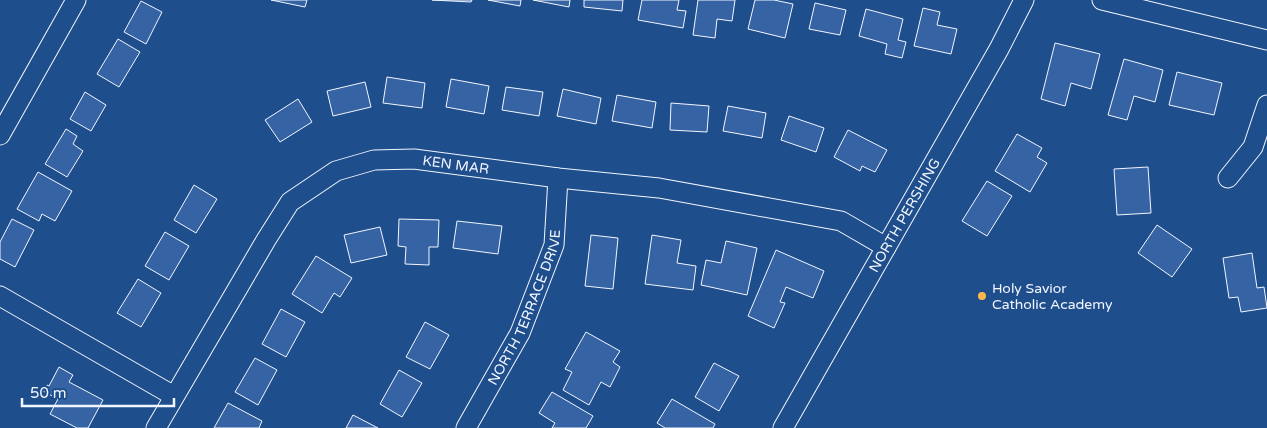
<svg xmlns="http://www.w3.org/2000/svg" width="1267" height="428" font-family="'Varela Round',sans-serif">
	<rect width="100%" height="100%" fill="#1f4e8c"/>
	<!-- building -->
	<path fill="#3563a3" stroke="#f2f6ff" d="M 271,0 L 307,0 L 305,7 Z
		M 432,0 L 472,0 L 471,2 Z
		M 488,0 L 521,0 L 520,6 Z
		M 533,0 L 570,0 L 569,7 Z
		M 584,0 L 623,0 L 622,11 L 584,7 Z
		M 642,0 L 679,0 L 677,10 L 686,11 L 683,28 L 638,20 Z
		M 698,0 L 735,0 L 732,21 L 717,19 L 715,38 L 693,35 Z
		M 755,0 L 774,0 L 793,4 L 785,38 L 748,29 Z
		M 141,1 L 162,12 L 146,44 L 124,32 Z
		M 815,3 L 846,10 L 840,35 L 809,29 Z
		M 923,8 L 940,12 L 937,25 L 957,29 L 951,54 L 914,46 Z
		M 866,9 L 903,19 L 898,40 L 906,42 L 902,58 L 885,54 L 887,44 L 859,36 Z
		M 118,39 L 140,52 L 119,87 L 97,74 Z
		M 1055,43 L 1100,54 L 1091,89 L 1071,83 L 1065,106 L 1041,99 Z
		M 1124,59 L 1163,70 L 1155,102 L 1134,96 L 1127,120 L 1108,115 Z
		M 1177,72 L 1222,83 L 1214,115 L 1169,105 Z
		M 387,77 L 425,83 L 422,108 L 383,103 Z
		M 451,79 L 489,86 L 484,114 L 446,107 Z
		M 365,82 L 371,107 L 333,116 L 327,91 Z
		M 506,87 L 543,92 L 539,116 L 502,110 Z
		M 563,89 L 601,98 L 596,124 L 557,116 Z
		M 85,92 L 106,105 L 91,131 L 70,119 Z
		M 617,95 L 656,102 L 652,128 L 612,121 Z
		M 298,99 L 312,122 L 280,142 L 265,120 Z
		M 671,103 L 709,106 L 707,132 L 670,130 Z
		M 728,106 L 766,113 L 762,138 L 723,131 Z
		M 789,116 L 824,128 L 816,152 L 781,140 Z
		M 66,129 L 77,136 L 73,144 L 83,151 L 67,177 L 45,164 Z
		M 848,130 L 887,150 L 875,172 L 862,166 L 860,171 L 834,157 Z
		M 1017,134 L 1042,148 L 1037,157 L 1047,163 L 1030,192 L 995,171 Z
		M 1148,167 L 1151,213 L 1117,215 L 1114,169 Z
		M 38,172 L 72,191 L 55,221 L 42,214 L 39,221 L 17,209 Z
		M 987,181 L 1012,196 L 987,236 L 962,221 Z
		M 194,185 L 217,199 L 196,233 L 174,220 Z
		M 12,219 L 34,230 L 15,267 L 0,259 L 0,242 Z
		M 399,219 L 439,220 L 438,247 L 429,247 L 429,265 L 405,264 L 406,247 L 398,246 Z
		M 457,221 L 502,226 L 498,254 L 453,248 Z
		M 1157,225 L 1192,249 L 1172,277 L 1138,253 Z
		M 380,227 L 387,255 L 351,263 L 344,235 Z
		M 165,232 L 189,246 L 169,280 L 145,266 Z
		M 591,235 L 618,238 L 613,289 L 585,286 Z
		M 652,235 L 681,240 L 677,263 L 696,266 L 693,290 L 645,284 Z
		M 726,241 L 757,248 L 747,295 L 701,285 L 706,260 L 721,263 Z
		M 776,250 L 824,271 L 813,298 L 786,287 L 780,302 L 785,303 L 774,328 L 748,316 Z
		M 1252,253 L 1257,288 L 1264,287 L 1267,308 L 1241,312 L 1238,297 L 1229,298 L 1223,258 Z
		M 316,256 L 352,278 L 340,297 L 334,293 L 322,313 L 292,294 Z
		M 138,279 L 161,293 L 141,327 L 117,313 Z
		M 281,309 L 305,322 L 286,357 L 262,344 Z
		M 425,322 L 449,335 L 430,369 L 406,357 Z
		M 586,332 L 620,351 L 613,362 L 620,367 L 610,387 L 601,382 L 589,405 L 563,390 L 572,372 L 565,369 Z
		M 255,358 L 277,370 L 258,405 L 235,392 Z
		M 714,363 L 739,376 L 719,411 L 695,397 Z
		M 59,367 L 73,375 L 69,382 L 103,400 L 88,428 L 77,428 L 50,414 L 58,399 L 43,391 L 47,385 L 49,386 Z
		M 399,370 L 422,383 L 402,417 L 380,404 Z
		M 552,392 L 593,416 L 586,428 L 552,428 L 555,423 L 539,413 Z
		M 672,399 L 715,424 L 713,428 L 665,428 L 657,423 Z
		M 228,403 L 262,421 L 259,428 L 214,428 Z
		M 353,415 L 378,428 L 346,428 Z"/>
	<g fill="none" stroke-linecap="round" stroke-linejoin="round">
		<!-- street casing -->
		<g stroke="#f2f6ff" stroke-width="21">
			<g id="street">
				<path d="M 1102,0 L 1267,40"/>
				<path d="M 0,135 L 76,0"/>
				<path d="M 1228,178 L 1253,147 L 1267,105"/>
				<path d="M 0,296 L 174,396"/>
				<path id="s1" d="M 156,428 L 266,240 L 290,202 L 336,171 L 374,160 L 414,159 L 558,178 L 659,188 L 841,221 L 886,247"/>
				<path id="s2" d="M 466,428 L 520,333 L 554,245 L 558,178"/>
				<path id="s3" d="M 783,428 L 999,49 L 1024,0"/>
			</g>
		</g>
		<!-- street -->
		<use href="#street" stroke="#1f4e8c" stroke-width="19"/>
	</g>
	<!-- markers -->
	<circle fill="#ffb74d" stroke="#1f4e8c" stroke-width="2" cx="982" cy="296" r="5"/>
	<g text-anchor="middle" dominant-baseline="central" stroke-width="4" stroke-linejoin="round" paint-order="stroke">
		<!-- street labels -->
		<g font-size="14" fill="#f2f6ff" stroke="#1f4e8c">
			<text stroke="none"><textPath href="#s1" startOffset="440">KEN MAR</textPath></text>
			<text stroke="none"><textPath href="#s3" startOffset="245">NORTH PERSHING</textPath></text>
			<text stroke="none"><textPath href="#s2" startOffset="135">NORTH TERRACE DRIVE</textPath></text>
		</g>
		<!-- poi labels -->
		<g font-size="14" fill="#f2f6ff" stroke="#1f4e8c" text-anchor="start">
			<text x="992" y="288">Holy Savior<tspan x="992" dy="16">Catholic Academy</tspan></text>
		</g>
	</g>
	<!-- scale -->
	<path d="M22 398v8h152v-8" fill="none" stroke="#f2f6ff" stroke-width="2.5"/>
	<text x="30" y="398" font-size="15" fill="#f2f6ff" stroke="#1f4e8c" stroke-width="4" paint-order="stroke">50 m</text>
</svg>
